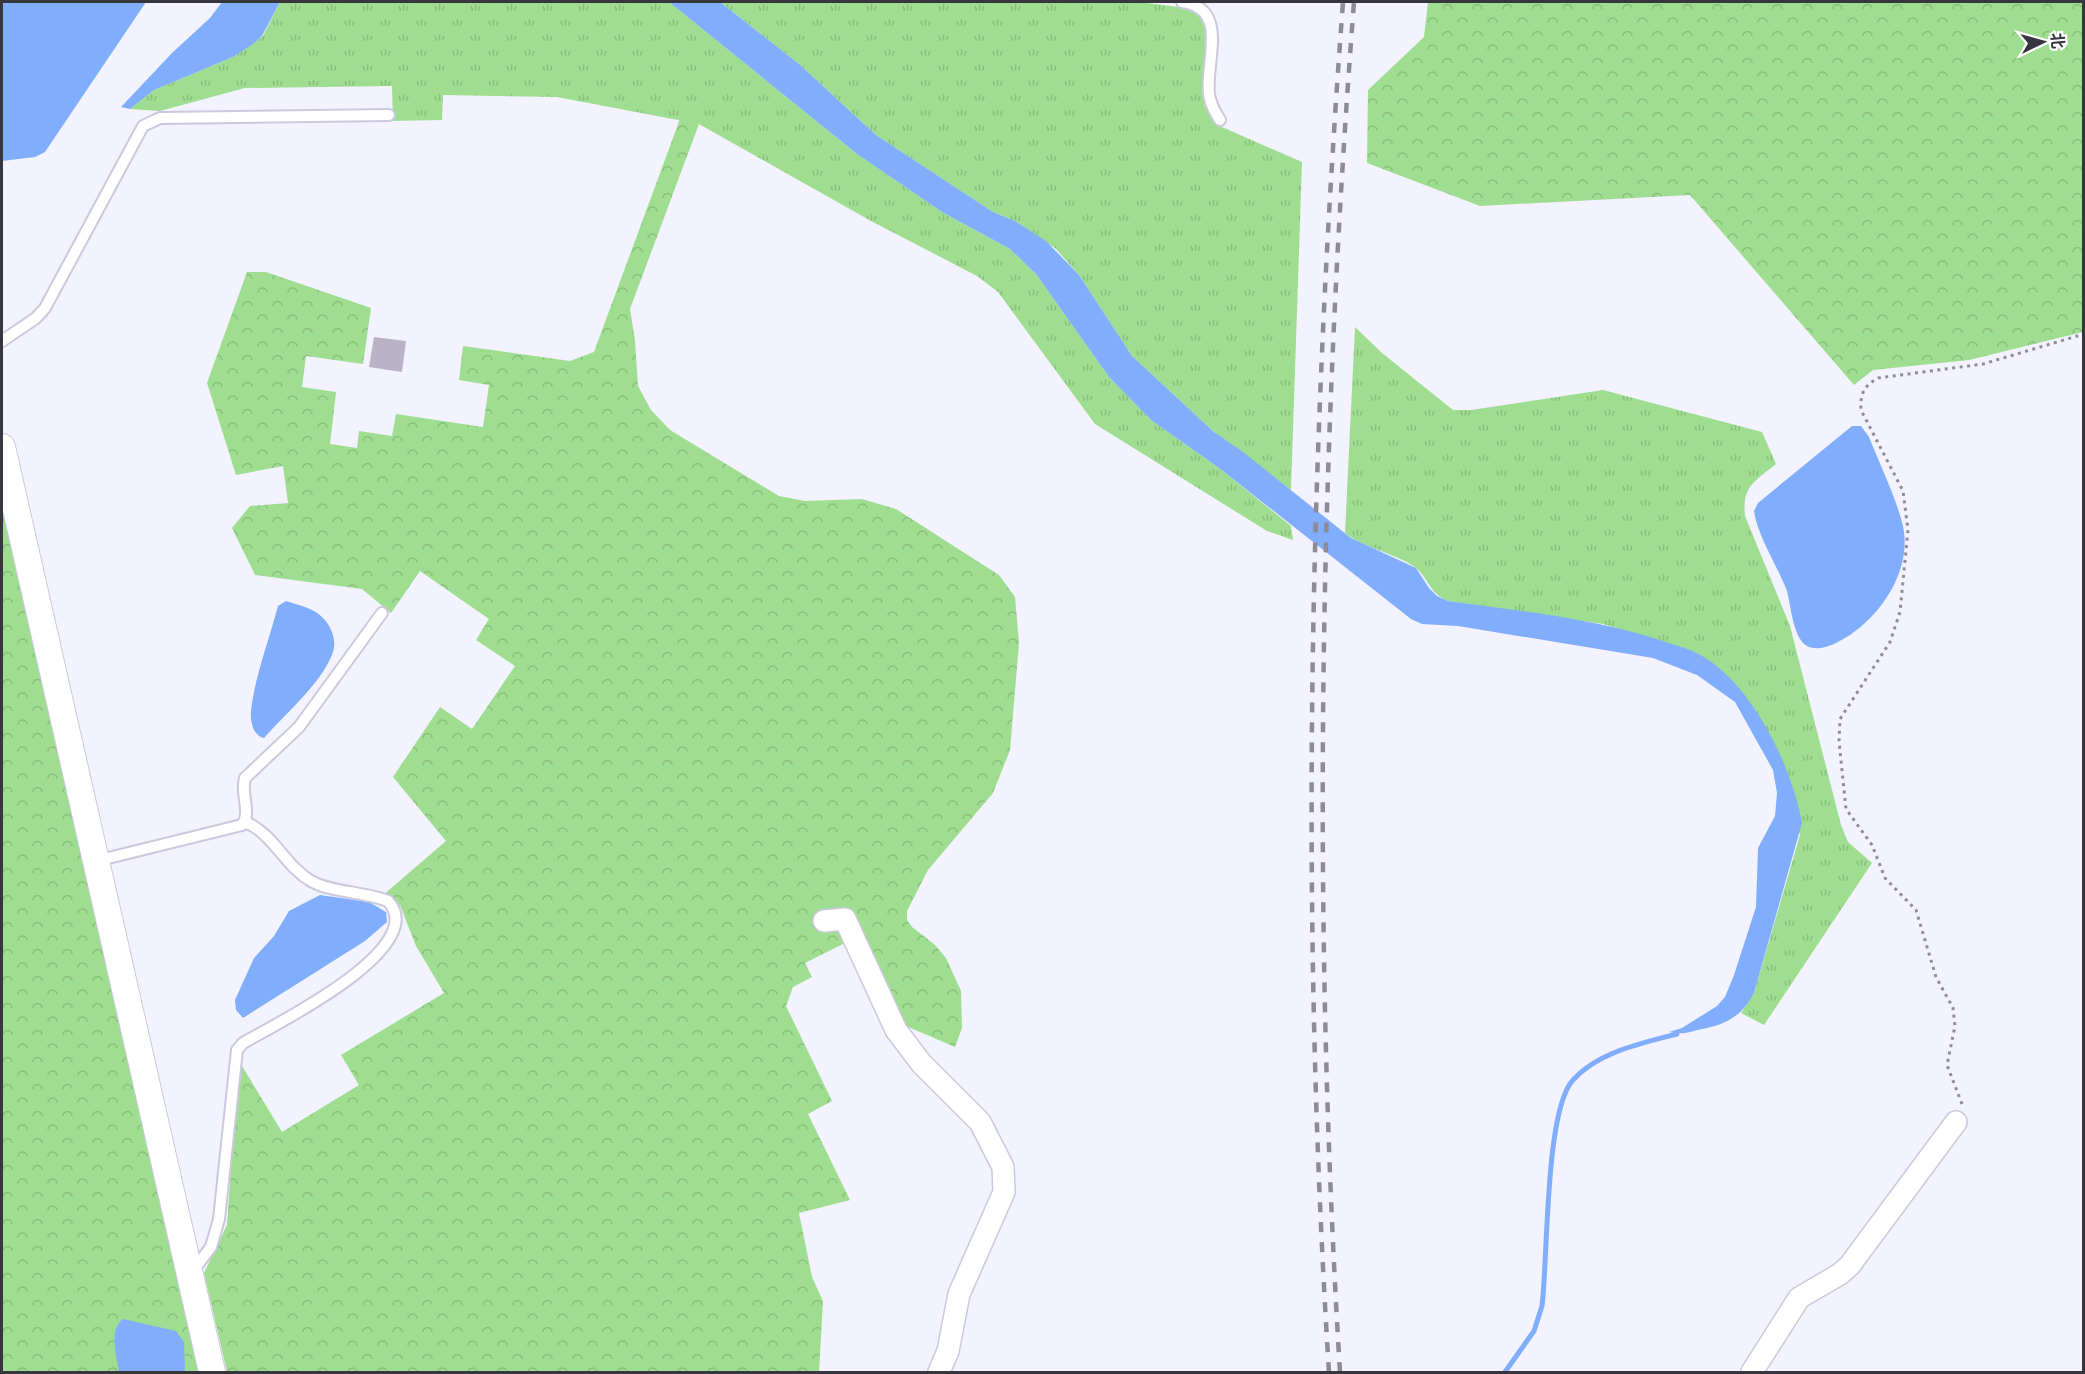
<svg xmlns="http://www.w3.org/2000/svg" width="2085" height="1374" font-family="Poppins,'Noto Sans SC',sans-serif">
	<defs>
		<pattern id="grass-tufts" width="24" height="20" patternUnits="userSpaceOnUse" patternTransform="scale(1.5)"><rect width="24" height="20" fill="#9fdd90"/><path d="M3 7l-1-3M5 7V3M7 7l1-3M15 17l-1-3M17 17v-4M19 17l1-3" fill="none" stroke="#8abe7d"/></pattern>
		<pattern id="forest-crowns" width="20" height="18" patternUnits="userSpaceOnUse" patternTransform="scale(1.5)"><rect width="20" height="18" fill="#9fdd90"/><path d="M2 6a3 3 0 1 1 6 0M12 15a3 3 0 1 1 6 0" fill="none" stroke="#8abe7d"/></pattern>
	</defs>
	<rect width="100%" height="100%" fill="#f3f2ff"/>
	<!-- grass -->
	<path fill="url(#grass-tufts)" d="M 280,2 L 669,2 L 857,154 L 942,212 L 1010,249 L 1036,274 L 1109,377 L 1151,420 L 1219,468 L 1291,526 L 1293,540 L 1267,531 L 1095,424 L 998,292 L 977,276 L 871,221 L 699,124 L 557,97 L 443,95 L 442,120 L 393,121 L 392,86 L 245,88 L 160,111 L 130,109 L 154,90 L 233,57 L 263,36 Z
		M 720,2 L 1139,2 L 1186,8 L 1199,14 L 1209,37 L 1204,105 L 1215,124 L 1302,162 L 1291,490 L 1214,432 L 1132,356 L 1079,275 L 1055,248 L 1015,221 L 993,212 L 876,135 L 799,64 Z
		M 1355,327 L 1382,353 L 1453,410 L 1471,410 L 1603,390 L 1762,432 L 1776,464 C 1754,482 1742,486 1745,516 L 1790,626 L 1841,825 L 1848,842 L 1872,863 L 1764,1025 L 1741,1013 L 1754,993 L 1800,835 L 1768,733 L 1749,703 L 1717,667 L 1697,653 L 1603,624 L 1448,601 C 1428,592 1430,580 1416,568 C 1401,555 1363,548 1345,533 Z"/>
	<!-- forest -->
	<path fill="url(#forest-crowns)" d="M 1428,2 L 2083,2 L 2083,332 L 1969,360 L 1873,370 L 1854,385 L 1690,195 L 1480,206 L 1367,163 L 1368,90 L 1424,37 Z
		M 680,119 L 699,124 L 630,309 L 635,341 L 638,386 L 651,410 L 670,430 L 779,496 L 805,501 L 862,499 L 896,509 L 999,575 L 1015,597 L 1019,643 L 1010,750 L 993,793 L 928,870 L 907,911 L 907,920 L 912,927 L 934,944 L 946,958 L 961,991 L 962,1028 L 955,1047 L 906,1026 L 863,934 L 805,963 L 812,977 L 793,987 L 786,1006 L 832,1101 L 808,1114 L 850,1200 L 799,1213 L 812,1277 L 823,1301 L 819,1372 L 227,1372 L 204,1273 L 227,1225 L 237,1080 L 242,1066 L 282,1132 L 359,1085 L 341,1055 L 444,993 L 416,946 L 400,905 L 382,896 L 446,841 L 393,777 L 440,707 L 472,729 L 515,666 L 476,640 L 489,619 L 420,571 L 391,613 L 362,589 L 255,575 L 232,528 L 250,506 L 288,503 L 283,466 L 236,475 L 207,383 L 247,272 L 266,272 L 371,308 L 363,364 L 306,356 L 302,387 L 336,392 L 330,444 L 357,448 L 359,431 L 392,436 L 396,414 L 483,427 L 489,385 L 459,380 L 463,346 L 570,361 L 594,352 Z
		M 2,480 L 201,1372 L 2,1372 Z"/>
	<!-- water -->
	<path fill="#80adfc" d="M 2,2 L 146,2 L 45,152 L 35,157 L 2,161 Z
		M 222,2 L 280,2 L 262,36 L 253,44 L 233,57 L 154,90 L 130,109 L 121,107 L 172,53 L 210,18 Z
		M 669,2 L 720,2 L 799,64 L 876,135 L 993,212 L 1015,221 L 1046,241 L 1079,275 L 1132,356 L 1214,432 L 1243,452 L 1351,538 L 1416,568 L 1429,588 L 1437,596 L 1448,601 C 1520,611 1593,618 1663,641 C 1674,645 1687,648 1697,653 C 1751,681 1792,766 1802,823 L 1754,993 C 1742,1016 1727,1024 1702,1029 C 1689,1032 1683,1035 1669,1032 L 1682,1028 L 1717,1006 L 1725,997 L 1734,975 L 1756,907 L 1758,848 L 1775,816 L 1777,793 L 1773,770 L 1735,702 L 1697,675 L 1653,658 L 1458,626 L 1422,624 L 1411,619 L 1219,468 L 1151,420 L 1109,377 L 1036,274 L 1010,249 L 942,212 L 857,154 Z
		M 1852,426 L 1861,426 L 1869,437 C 1880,465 1894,493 1902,522 C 1914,566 1884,612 1850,635 C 1839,642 1820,653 1807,646 C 1793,638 1791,606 1787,591 C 1778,567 1757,535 1754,511 L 1758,503 Z
		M 286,601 C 298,605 314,608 323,618 C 331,626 337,640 333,652 C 323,682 285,714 264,738 C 253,736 250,720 251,711 C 255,676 269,640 278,606 Z
		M 320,895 L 369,902 L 386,912 L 387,922 L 365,941 L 243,1018 L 236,1010 L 235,1000 L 254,958 L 274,936 L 289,911 Z
		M 123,1319 L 176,1331 L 184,1342 L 185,1372 L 119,1372 C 117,1357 108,1330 123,1319 Z"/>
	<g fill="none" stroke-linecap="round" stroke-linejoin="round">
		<!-- stream -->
		<path stroke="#80adfc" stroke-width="5" d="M 1505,1372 L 1534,1331 L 1542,1306 C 1548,1258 1545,1110 1573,1080 C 1598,1052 1642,1043 1677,1034"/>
	</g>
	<!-- building -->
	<path fill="#bab2c6" d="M 374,337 L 406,341 L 402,372 L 369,367 Z"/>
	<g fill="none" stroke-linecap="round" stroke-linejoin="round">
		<!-- service casing -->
		<g stroke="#ccc9de" stroke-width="14">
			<path id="service" d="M 1182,2 C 1230,8 1205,62 1209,94 C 1210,104 1215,112 1220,120
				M 2,341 L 36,318 L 45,308 L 143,126 L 160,118 L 389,115
				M 96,861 L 242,825 C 252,813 240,793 245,778 L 299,727 L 382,613
				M 192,1272 L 211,1247 L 219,1219 L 237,1050 L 243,1043 C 272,1026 432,948 388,901 C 366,892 329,892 311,881 C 285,866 273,833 245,822"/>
		</g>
		<!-- minor casing -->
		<g stroke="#ccc9de" stroke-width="24">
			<path id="minor" d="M 824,921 L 845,919 L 896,1030 L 921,1063 L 980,1122 L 1003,1167 L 1004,1192 L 959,1294 L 948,1351 L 939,1372
				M 1752,1372 L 1799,1298 L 1840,1274 L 1850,1265 L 1956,1122"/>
		</g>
		<!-- tertiary casing -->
		<g stroke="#ccc9de" stroke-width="28">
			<path id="tertiary" d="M 2,447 L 212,1372"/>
		</g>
		<!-- path -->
		<path stroke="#8f8d98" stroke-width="3" stroke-dasharray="3 4.5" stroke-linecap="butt" d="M 1962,1104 L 1947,1065 L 1955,1026 L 1953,1008 L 1936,977 L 1916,910 L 1885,878 L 1872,845 L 1846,809 L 1839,741 L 1840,719 L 1890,642 L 1900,612 L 1908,530 L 1903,491 L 1861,410 C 1860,393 1864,386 1878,378 L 1983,364 L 2084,334"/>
		<!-- service -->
		<use href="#service" stroke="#fff" stroke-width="10"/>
		<!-- minor -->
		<use href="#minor" stroke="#fff" stroke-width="21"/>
		<!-- tertiary -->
		<use href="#tertiary" stroke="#fff" stroke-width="26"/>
		<!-- rail -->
		<path stroke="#8d8b96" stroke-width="4.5" stroke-dasharray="10 10" stroke-linecap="butt" d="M 1329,1372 C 1300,916 1309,457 1343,2
			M 1340,1372 C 1312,916 1319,457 1354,2"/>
	</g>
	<!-- border -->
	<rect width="2085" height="1374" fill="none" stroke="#37353e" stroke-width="6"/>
	<!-- north arrow -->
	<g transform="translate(2043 42) rotate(85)" stroke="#ffffff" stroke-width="4.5" paint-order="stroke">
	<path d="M0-4.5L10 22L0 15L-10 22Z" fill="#37353e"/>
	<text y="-9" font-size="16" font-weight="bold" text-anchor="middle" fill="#37353e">北</text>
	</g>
</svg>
